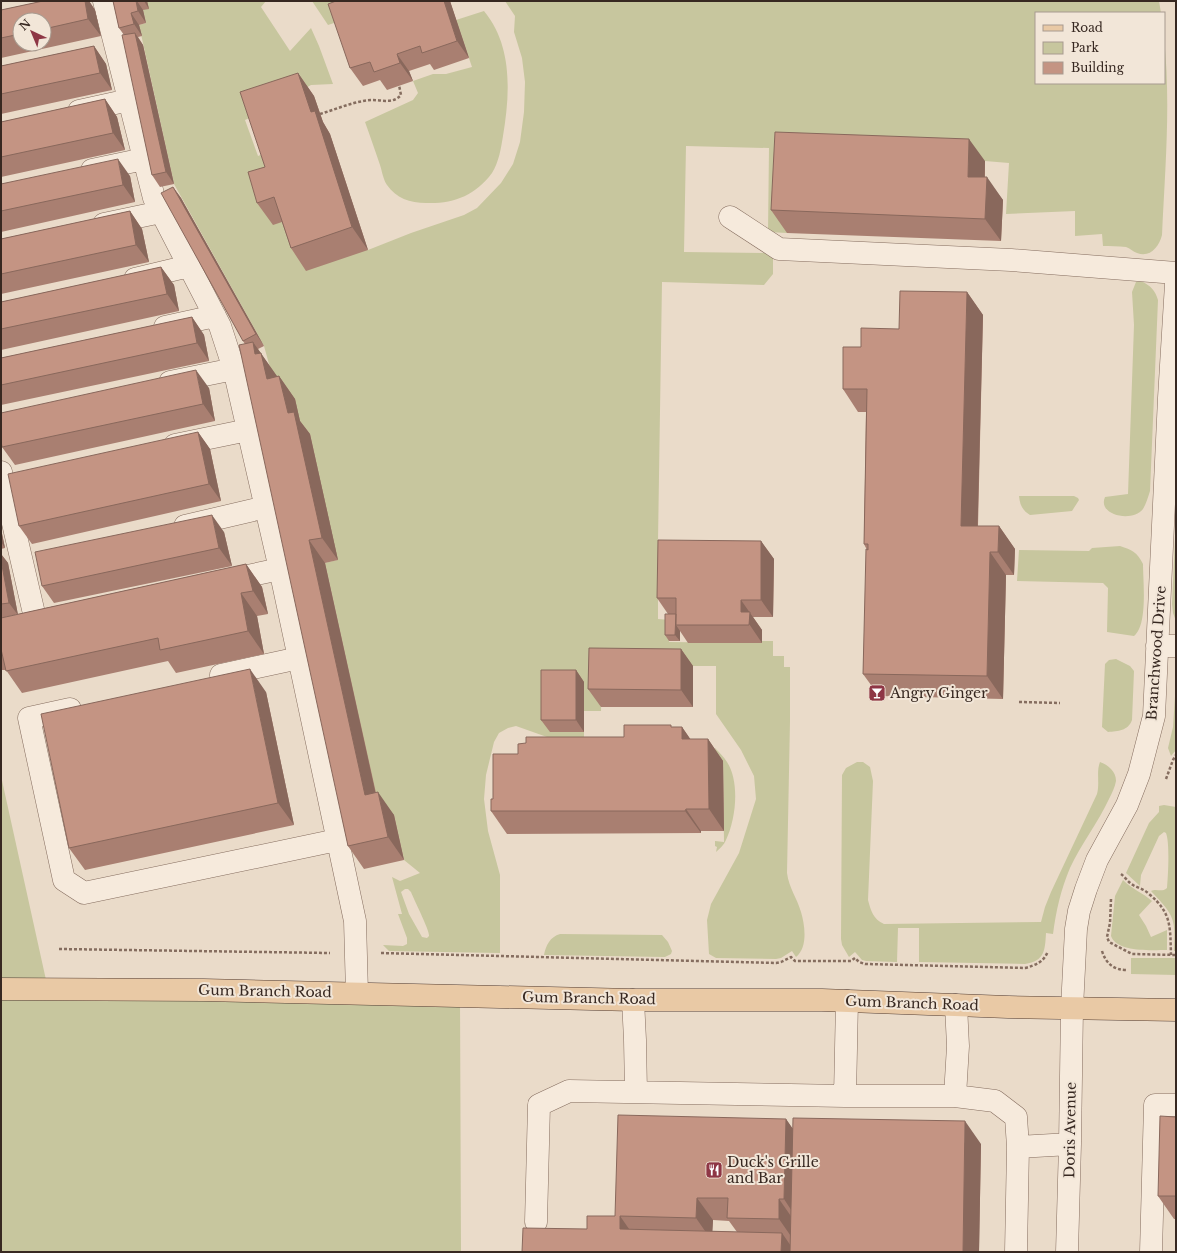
<svg xmlns="http://www.w3.org/2000/svg" width="1177" height="1253" font-family="'Libre Baskerville',serif">
	<rect width="100%" height="100%" fill="#eadbc9"/>
	<!-- green -->
	<path fill="#c7c69e" fill-rule="evenodd" d="M 147,1 L 266,1 L 261,7 L 290,51 L 311,28 L 319,46 L 333,84 L 311,85 L 256,115 L 245,120 L 258,156 L 268,152 L 290,220 L 368,250 L 411,233 L 464,215 L 477,208 L 501,183 L 513,164 L 520,142 L 524,112 L 525,82 L 522,58 L 514,32 L 515,16 L 505,1 L 1159,1 L 1161,13 L 1036,13 L 1036,83 L 1164,83 L 1164,38 C 1171,103 1165,170 1162,235 C 1159,247 1150,258 1137,253 C 1133,252 1130,248 1126,247 C 1118,246 1110,246 1103,246 L 1102,234 L 1075,236 L 1075,211 L 1006,214 L 1009,163 L 985,161 L 787,233 L 768,232 L 769,148 L 686,146 L 684,252 L 767,253 L 773,257 L 773,274 L 764,285 L 662,282 L 658,541 L 658,619 L 670,620 L 669,642 L 761,643 L 761,641 L 773,641 L 773,656 L 784,656 L 784,667 L 790,667 L 790,721 L 787,873 C 789,888 797,898 801,912 C 805,925 808,948 796,957 L 792,951 L 781,958 L 776,959 L 716,958 L 709,954 L 707,920 L 711,904 L 739,853 L 756,799 L 754,776 L 741,750 L 716,714 L 716,666 L 602,666 L 601,711 L 584,711 L 584,682 L 550,732 L 584,732 L 584,737 L 547,737 L 516,726 L 508,728 L 499,733 L 494,742 L 486,775 L 484,799 L 488,831 L 500,875 L 500,953 L 389,951 L 383,945 L 403,946 L 407,944 L 407,938 L 398,914 L 402,914 L 392,877 L 400,881 L 420,873 L 404,860 L 394,815 L 381,818 L 325,563 L 337,560 L 310,434 L 283,401 L 269,364 L 264,346 L 174,184 L 139,25 L 146,23 L 143,10 ZM 405,889 L 408,889 L 411,892 C 414,900 430,931 429,936 L 427,938 L 422,937 L 409,914 L 401,892 Z
		M 312,1 L 360,1 L 352,17 L 328,25 Z
		M 484,11 C 513,46 510,94 503,136 C 501,148 499,162 492,173 C 475,196 453,204 426,203 C 410,203 396,198 387,185 C 383,179 382,171 380,165 C 375,150 370,136 365,122 L 413,100 L 418,93 L 413,81 L 433,74 L 446,74 L 472,67 L 456,20 Z
		M 1141,281 C 1151,286 1155,290 1158,300 L 1150,491 C 1148,497 1146,504 1143,509 C 1132,523 1097,515 1105,497 L 1128,494 L 1134,325 L 1132,292 L 1136,282 Z
		M 1019,496 L 1074,496 L 1078,498 L 1079,500 L 1072,511 L 1030,515 C 1022,510 1020,505 1019,496 Z
		M 1176,518 L 1176,621 L 1173,613 L 1172,604 Z
		M 1120,546 C 1132,550 1137,552 1143,564 C 1143,581 1148,625 1134,636 L 1107,632 L 1108,588 L 1103,583 L 1017,581 L 1019,550 L 1089,551 L 1092,548 Z
		M 1116,659 L 1130,666 L 1134,671 L 1132,720 C 1128,731 1118,731 1108,732 L 1102,727 L 1105,664 L 1109,660 Z
		M 1176,681 L 1176,750 L 1171,756 L 1168,748 L 1173,727 Z
		M 715,748 C 719,752 724,757 727,762 C 740,782 736,819 726,840 C 724,845 720,848 716,852 L 717,847 L 715,846 L 715,841 L 724,842 L 723,762 L 714,761 Z
		M 857,762 L 863,762 L 870,767 L 873,781 L 868,900 C 871,911 873,919 884,924 L 1041,922 L 1045,907 L 1051,892 L 1097,794 C 1100,783 1096,772 1100,762 C 1108,765 1116,771 1116,781 C 1115,787 1112,793 1109,799 C 1098,823 1081,844 1070,868 C 1061,889 1056,911 1053,934 L 1046,933 C 1045,950 1045,961 1025,964 L 919,962 L 919,928 L 898,928 L 897,962 L 866,961 L 862,960 L 855,952 L 849,957 L 842,945 L 841,939 L 842,775 L 846,768 Z
		M 1,776 L 48,989 L 460,995 L 461,1252 L 1,1252 Z
		M 1164,805 L 1176,807 L 1176,951 L 1174,951 C 1174,941 1176,926 1171,916 C 1167,907 1158,899 1151,891 C 1157,888 1161,893 1167,888 C 1168,876 1170,843 1166,833 L 1164,832 L 1159,836 L 1141,875 L 1140,886 L 1126,873 L 1149,823 L 1159,812 L 1159,806 Z
		M 1123,880 C 1132,889 1143,893 1152,901 L 1139,915 L 1146,926 L 1151,937 L 1167,930 L 1167,950 C 1153,950 1117,953 1111,936 L 1115,896 Z
		M 560,934 L 662,935 L 668,942 L 672,951 L 671,954 L 665,957 L 544,955 C 546,945 550,937 560,934 Z
		M 1131,958 L 1176,958 L 1176,975 L 1131,974 Z"/>
	<g fill="none" stroke-linecap="round" stroke-linejoin="round">
		<!-- minor casing -->
		<g stroke="#856d5f" stroke-width="23">
			<path id="minor" d="M 104,1 L 154,198 L 220,326 L 234,369 L 280,569 L 355,921 L 357,993
				M 79,111 L 129,100
				M 92,170 L 144,159
				M 730,217 L 779,249 L 1011,260 L 1176,273
				M 104,224 L 161,212
				M 135,279 L 189,266
				M 165,327 L 215,316
				M 170,382 L 234,369
				M 175,445 L 248,430
				M 1,472 L 36,622 L 54,618
				M 185,526 L 266,507
				M 224,581 L 280,569
				M 1157,646 L 1176,646
				M 221,675 L 299,658
				M 70,709 L 29,718 L 64,880 L 84,893 L 337,840
				M 633,1000 L 635,1040 L 636,1092
				M 845,1096 L 847,1001
				M 955,1096 L 958,1046 L 956,1005
				M 1018,1147 L 1070,1144
				M 536,1222 L 539,1105 L 569,1091 L 845,1096 L 955,1096 L 995,1101 L 1016,1117 L 1018,1147 L 1016,1252
				M 1067,1252 L 1070,1144 L 1072,1008 L 1076,929 L 1079,911 L 1086,889 L 1097,860 L 1127,805 L 1139,774 L 1154,716 L 1169,398 L 1176,284
				M 1151,1252 L 1155,1105 L 1176,1105"/>
		</g>
		<!-- major casing -->
		<g stroke="#533d33" stroke-width="23">
			<path id="major" d="M 1,989 L 204,990 L 633,1000 L 822,1000 L 1008,1007 L 1176,1010"/>
		</g>
		<!-- path -->
		<path stroke="#856d5f" stroke-width="2.5" stroke-dasharray="3 2" stroke-linecap="butt" d="M 320,114 C 337,109 354,101 372,100 C 382,100 393,104 401,95 L 399,85
			M 1019,702 L 1060,703
			M 1166,779 L 1173,760 L 1176,755
			M 1121,874 C 1125,877 1128,882 1133,885 C 1138,888 1144,889 1149,894 C 1172,913 1170,927 1171,955
			M 1111,899 L 1110,923 L 1107,937 L 1109,942 L 1132,954 L 1176,955
			M 59,949 L 330,953
			M 1102,951 C 1106,964 1114,970 1127,970
			M 381,953 L 776,963 L 781,962 L 791,957 L 795,961 L 851,961 L 855,958 L 859,962 L 865,964 L 1025,968 C 1036,965 1044,962 1048,951"/>
		<!-- minor -->
		<use href="#minor" stroke="#f6eadc" stroke-width="22"/>
		<!-- major -->
		<use href="#major" stroke="#e9c9a5" stroke-width="22"/>
	</g>
	<!-- wall -->
	<path fill="#a97f71" fill-rule="evenodd" d="M 43,1 L 89,1 L 95,10 L 101,36 L 1,58 L 1,10 ZM 20,20 L 44,20 L 44,44 L 20,44 Z
		M 113,1 L 147,1 L 149,9 L 143,10 L 146,23 L 139,25 L 142,36 L 138,37 L 143,45 L 174,184 L 160,187 L 152,175 L 124,35 L 119,28 Z
		M 336,1 L 450,1 L 469,58 L 434,70 L 430,64 L 409,71 L 413,81 L 387,90 L 380,80 L 363,86 L 350,68 Z
		M 94,46 L 106,64 L 112,90 L 1,114 L 1,66 Z
		M 298,73 L 314,96 L 323,122 L 330,134 L 368,250 L 306,271 L 291,248 L 282,222 L 273,225 L 257,203 L 265,167 Z
		M 105,99 L 117,117 L 125,150 L 1,177 L 1,122 Z
		M 985,161 L 985,177 L 1003,200 L 1001,241 L 787,233 L 771,210 Z
		M 130,176 L 135,202 L 1,232 L 1,184 Z
		M 173,187 L 181,198 L 264,346 L 258,349 L 277,377 L 279,376 L 295,399 L 300,421 L 310,434 L 338,560 L 325,563 L 376,793 L 394,815 L 404,860 L 364,869 L 348,846 L 245,344 L 243,341 Z
		M 130,211 L 142,229 L 149,262 L 1,294 L 1,239 Z
		M 161,267 L 174,285 L 179,311 L 1,350 L 1,302 Z
		M 967,292 L 983,315 L 978,526 L 999,526 L 1015,549 L 1014,575 L 1006,575 L 1003,699 L 879,696 L 863,674 L 867,550 L 864,544 L 866,412 L 858,412 L 843,389 L 861,347 L 899,329 Z
		M 192,317 L 204,335 L 209,361 L 1,405 L 1,358 Z
		M 209,388 L 215,421 L 15,465 L 2,447 Z
		M 198,432 L 210,449 L 221,501 L 32,544 L 19,526 Z
		M 1,529 L 5,548 L 1,549 Z
		M 224,532 L 232,566 L 54,603 L 42,586 Z
		M 761,541 L 774,559 L 773,617 L 753,617 L 762,630 L 762,643 L 688,643 L 680,631 L 680,641 L 669,641 L 665,635 L 668,614 L 657,598 Z
		M 1,554 L 8,563 L 18,615 L 1,618 Z
		M 246,564 L 262,587 L 268,614 L 257,616 L 264,654 L 176,673 L 168,661 L 22,693 L 6,670 L 2,670 L 1,669 L 1,618 Z
		M 681,649 L 693,666 L 693,707 L 601,707 L 588,689 Z
		M 576,670 L 584,682 L 584,732 L 550,732 L 541,720 Z
		M 266,692 L 294,825 L 85,870 L 69,848 Z
		M 673,727 L 682,727 L 690,739 L 708,739 L 723,761 L 724,831 L 701,831 L 701,833 L 507,834 L 491,811 L 493,799 L 518,754 L 624,737 Z
		M 1176,1117 L 1176,1219 L 1174,1219 L 1158,1196 Z
		M 786,1119 L 792,1128 L 981,1144 L 979,1252 L 522,1252 L 587,1229 L 615,1216 ZM 713,1220 L 729,1221 L 737,1232 L 712,1231 Z"/>
	<!-- shaded-wall -->
	<path fill="#89685c" d="M 85,1 L 89,1 L 95,10 L 101,36 L 88,19 Z
		M 136,1 L 137,1 L 143,10 L 146,23 L 138,11 Z
		M 144,1 L 147,1 L 149,9 Z
		M 444,1 L 450,1 L 469,58 L 457,41 Z
		M 131,13 L 139,25 L 142,36 L 134,24 Z
		M 135,33 L 143,45 L 174,184 L 166,172 Z
		M 94,46 L 106,64 L 112,90 L 100,73 Z
		M 397,54 L 409,71 L 413,81 L 400,63 Z
		M 298,73 L 314,96 L 323,122 L 330,134 L 368,250 L 352,227 L 311,112 Z
		M 105,99 L 117,117 L 125,150 L 113,133 Z
		M 969,139 L 985,161 L 984,199 L 968,177 Z
		M 118,159 L 130,176 L 135,202 L 123,185 Z
		M 987,177 L 1003,200 L 1001,241 L 985,219 Z
		M 173,187 L 181,198 L 264,346 L 256,334 Z
		M 130,211 L 142,229 L 149,262 L 136,245 Z
		M 161,267 L 174,285 L 179,311 L 167,294 Z
		M 967,292 L 983,315 L 977,548 L 961,526 Z
		M 192,317 L 204,335 L 209,361 L 197,343 Z
		M 253,342 L 277,376 L 283,401 L 267,379 L 255,354 Z
		M 196,370 L 209,388 L 215,421 L 203,404 Z
		M 279,376 L 295,399 L 300,421 L 310,434 L 338,560 L 322,538 L 288,413 Z
		M 198,432 L 210,449 L 221,501 L 209,484 Z
		M 212,515 L 224,532 L 232,566 L 219,548 Z
		M 999,526 L 1015,549 L 1014,575 L 998,552 Z
		M 1,529 L 5,548 L 1,542 Z
		M 309,540 L 325,563 L 381,818 L 365,795 Z
		M 761,541 L 774,559 L 773,617 L 761,600 Z
		M 990,552 L 1006,575 L 1003,699 L 987,676 Z
		M 1,554 L 8,563 L 18,615 L 9,603 L 1,560 Z
		M 246,564 L 262,587 L 268,614 L 253,591 Z
		M 241,593 L 257,616 L 264,654 L 248,631 Z
		M 741,600 L 762,630 L 762,643 L 741,612 Z
		M 676,614 L 676,625 L 680,631 L 680,641 L 675,635 Z
		M 681,649 L 693,666 L 693,707 L 681,690 Z
		M 250,669 L 266,692 L 294,825 L 278,803 Z
		M 576,670 L 584,682 L 584,732 L 576,720 Z
		M 682,727 L 698,750 L 682,739 Z
		M 708,739 L 723,761 L 724,831 L 709,809 Z
		M 378,792 L 394,815 L 404,860 L 388,837 Z
		M 686,809 L 701,831 L 701,833 L 685,811 Z
		M 786,1119 L 802,1142 L 799,1222 L 784,1199 Z
		M 965,1121 L 981,1144 L 979,1252 L 963,1252 Z
		M 697,1198 L 713,1220 L 712,1241 L 696,1218 Z
		M 779,1199 L 795,1222 L 795,1242 L 779,1219 Z
		M 620,1216 L 636,1239 L 620,1229 Z
		M 782,1233 L 795,1252 L 781,1252 Z"/>
	<!-- building -->
	<path fill="#c49483" stroke="#89685c" d="M 43,1 L 85,1 L 88,19 L 44,29 L 44,20 L 20,20 L 20,34 L 1,38 L 1,10 Z
		M 113,1 L 136,1 L 138,11 L 131,13 L 134,24 L 119,28 Z
		M 336,1 L 444,1 L 457,41 L 422,53 L 420,46 L 397,54 L 400,63 L 374,72 L 370,62 L 350,68 L 328,4 Z
		M 135,33 L 166,172 L 152,175 L 122,35 Z
		M 94,46 L 100,73 L 1,94 L 1,66 Z
		M 298,73 L 311,112 L 315,111 L 352,227 L 291,248 L 274,197 L 257,203 L 248,172 L 265,167 L 240,92 Z
		M 105,99 L 113,133 L 1,157 L 1,122 Z
		M 775,132 L 969,139 L 968,177 L 987,177 L 985,219 L 771,210 Z
		M 118,159 L 123,185 L 1,211 L 1,184 Z
		M 173,187 L 256,334 L 243,341 L 161,193 Z
		M 130,211 L 136,245 L 1,274 L 1,239 Z
		M 161,267 L 167,294 L 1,329 L 1,302 Z
		M 900,291 L 967,292 L 961,526 L 999,526 L 998,552 L 990,552 L 987,676 L 863,674 L 866,549 L 868,550 L 868,544 L 864,544 L 867,389 L 843,389 L 843,347 L 861,347 L 861,328 L 899,329 Z
		M 192,317 L 197,343 L 1,385 L 1,358 Z
		M 253,342 L 255,354 L 261,353 L 267,379 L 279,376 L 288,413 L 294,412 L 322,538 L 309,540 L 365,795 L 378,792 L 388,837 L 348,846 L 239,345 Z
		M 196,370 L 203,404 L 2,447 L 1,441 L 1,413 Z
		M 198,432 L 209,484 L 19,526 L 8,474 Z
		M 212,515 L 219,548 L 42,586 L 35,552 Z
		M 658,540 L 761,541 L 761,600 L 741,600 L 741,612 L 750,612 L 749,625 L 676,625 L 676,598 L 657,598 Z
		M 1,560 L 9,603 L 1,604 Z
		M 246,564 L 253,591 L 241,593 L 248,631 L 160,650 L 158,638 L 6,671 L 1,649 L 1,618 Z
		M 665,614 L 676,614 L 675,635 L 665,635 Z
		M 589,648 L 681,649 L 681,690 L 588,689 Z
		M 250,669 L 278,803 L 69,848 L 41,714 Z
		M 541,670 L 576,670 L 576,720 L 541,720 Z
		M 624,725 L 671,725 L 671,727 L 682,727 L 682,739 L 708,739 L 709,809 L 686,809 L 685,811 L 491,811 L 491,799 L 493,799 L 493,754 L 518,754 L 518,744 L 526,743 L 526,737 L 624,737 Z
		M 618,1115 L 786,1119 L 784,1199 L 779,1199 L 779,1219 L 727,1218 L 728,1198 L 697,1198 L 696,1218 L 620,1216 L 620,1229 L 782,1233 L 781,1252 L 522,1252 L 523,1228 L 587,1229 L 587,1216 L 615,1216 Z
		M 1160,1116 L 1176,1117 L 1176,1196 L 1158,1196 Z
		M 793,1118 L 965,1121 L 963,1252 L 790,1252 Z"/>
	<!-- icons -->
	<defs>
		<g id="bar-square" transform="scale(0.9)"><rect x="-9" y="-9" width="18" height="18" rx="4" fill="#8e3645" stroke="#f2e6d8"/><path d="M-6-5H6L.8 .8V4.5H3.5V6h-7V4.5H-.8V.8Z" fill="#fff"/></g>
		<g id="restaurant-square" transform="scale(0.9)"><rect x="-9" y="-9" width="18" height="18" rx="4" fill="#8e3645" stroke="#f2e6d8"/><path d="M-5-6h1v4h1v-4h1v4h1v-4h1v5L-1.5 .5V6h-2V.5L-5-1ZM5-6V6H3V1.5H1.5Q1.5-4 5-6Z" fill="#fff"/></g>
	</defs>
	<g fill-rule="evenodd">
		<use href="#bar-square" x="877" y="693"/>
		<use href="#restaurant-square" x="714" y="1170"/>
	</g>
	<g text-anchor="middle" dominant-baseline="central" stroke-width="4" stroke-linejoin="round" paint-order="stroke">
		<!-- street labels -->
		<g font-size="14" fill="#372821" stroke="#f2e6d8">
			<text transform="translate(1156 653) rotate(-86)">Branchwood Drive</text>
			<text transform="translate(265 991) rotate(1)">Gum Branch Road</text>
			<text transform="translate(589 998) rotate(1)">Gum Branch Road</text>
			<text transform="translate(912 1003) rotate(2)">Gum Branch Road</text>
			<text transform="translate(1070 1130) rotate(-89)">Doris Avenue</text>
		</g>
		<!-- poi labels -->
		<g font-size="14" fill="#372821" stroke="#f2e6d8" text-anchor="start">
			<text x="890" y="693">Angry Ginger</text>
			<text x="727" y="1162">Duck's Grille<tspan x="727" dy="16">and Bar</tspan></text>
		</g>
	</g>
	<!-- border -->
	<rect width="1177" height="1253" fill="none" stroke="#372821" stroke-width="4"/>
	<!-- legend -->
	<rect x="1035" y="12" width="130" height="72" fill="#f2e6d8" stroke="#a79a8f"/>
	<rect x="1043" y="25" width="20" height="6" fill="#e9c9a5" stroke="#a79a8f"/>
	<text x="1071" y="32" font-size="12" fill="#372821">Road</text>
	<rect x="1043" y="42" width="20" height="12" fill="#c7c69e" stroke="#a79a8f"/>
	<text x="1071" y="52" font-size="12" fill="#372821">Park</text>
	<rect x="1043" y="62" width="20" height="12" fill="#c49483" stroke="#a79a8f"/>
	<text x="1071" y="72" font-size="12" fill="#372821">Building</text>
	<!-- north arrow -->
	<g transform="translate(32 32) rotate(316)"><circle r="19" fill="#f2e6d8" stroke="#a79a8f"/>
	<path d="M0-3L7 15L0 10L-7 15Z" fill="#8e3645"/>
	<text y="-6" font-size="11" font-weight="bold" text-anchor="middle" fill="#372821">N</text>
	</g>
</svg>
